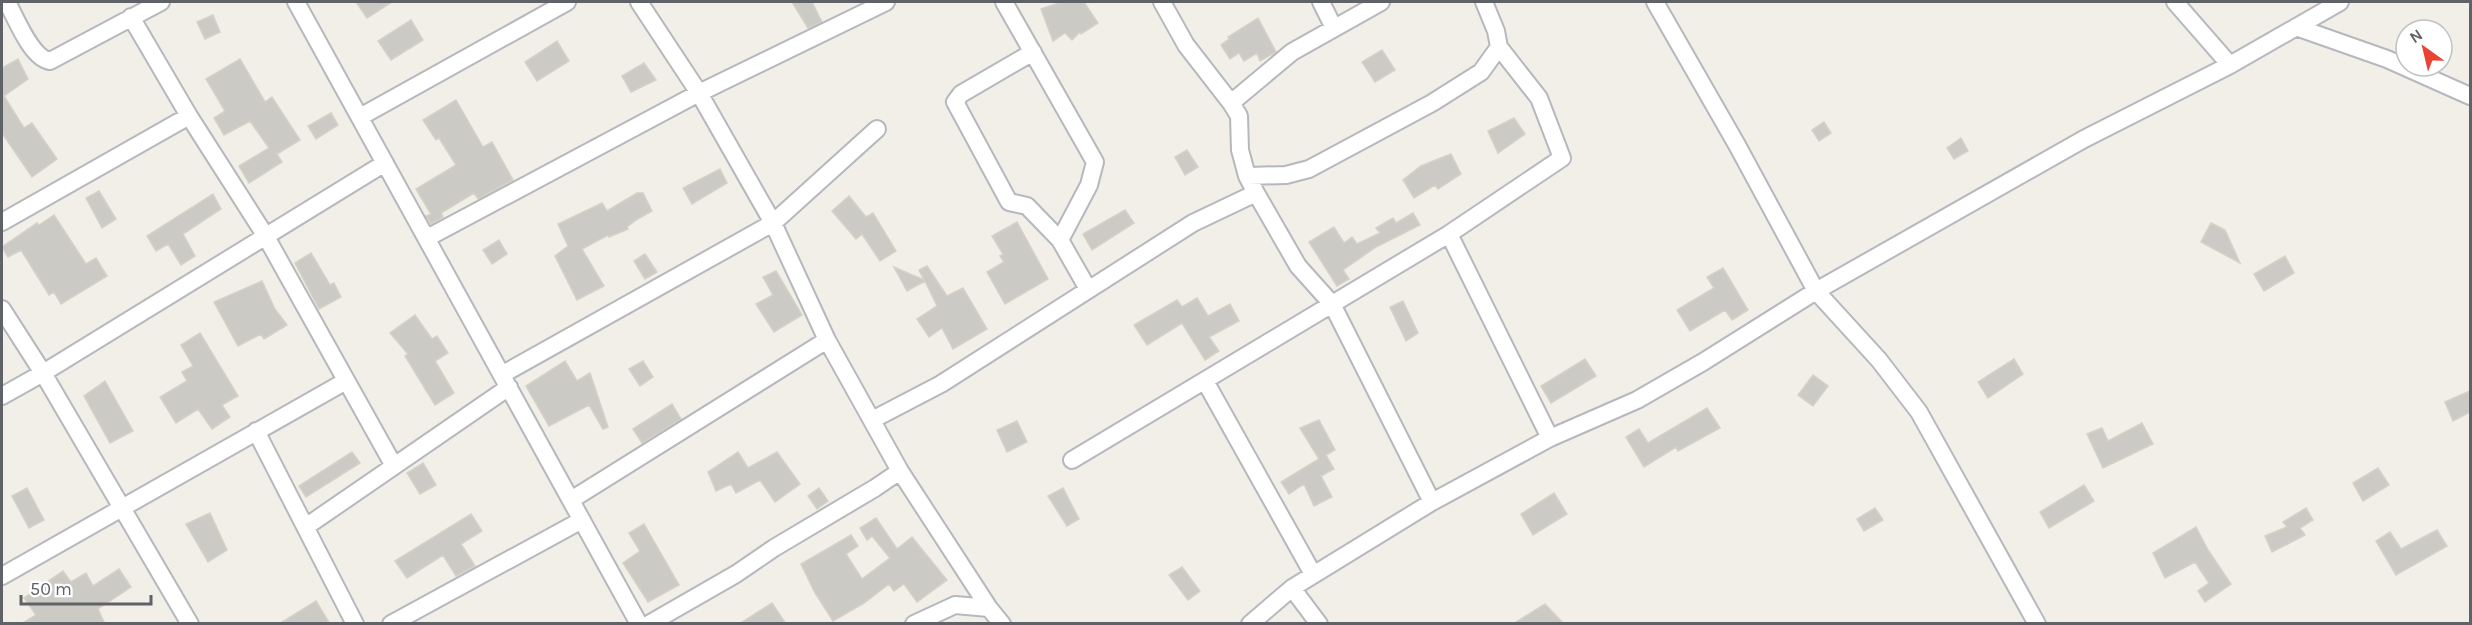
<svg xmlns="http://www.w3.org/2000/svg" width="2472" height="625" font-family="Karla,sans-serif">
	<rect width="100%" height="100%" fill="#f1efe8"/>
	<!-- building -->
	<path fill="#cccac5" stroke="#d6d1c6" stroke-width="1.5" d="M 356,2 L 392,2 L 367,18 Z
		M 792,2 L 812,2 L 822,22 L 808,28 Z
		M 1062,2 L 1084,2 L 1098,23 L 1081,34 L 1080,32 L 1072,40 L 1065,33 L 1053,41 L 1041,9 Z
		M 213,15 L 220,32 L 205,39 L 197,22 Z
		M 1258,18 L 1276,52 L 1260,61 L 1257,53 L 1244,61 L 1239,53 L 1230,59 L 1221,45 L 1229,39 L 1228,37 Z
		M 411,20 L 423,40 L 391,60 L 378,41 Z
		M 557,41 L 569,61 L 537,81 L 525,62 Z
		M 1382,50 L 1395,70 L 1375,82 L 1362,62 Z
		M 18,59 L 28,79 L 4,96 L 24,128 L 32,123 L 57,159 L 32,177 L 2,133 L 2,68 Z
		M 240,59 L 265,102 L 272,97 L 300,140 L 277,154 L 282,162 L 249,183 L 239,166 L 269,148 L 250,121 L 224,135 L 214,118 L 225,111 L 206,79 Z
		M 644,63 L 656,80 L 631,92 L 622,76 Z
		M 456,100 L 483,147 L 492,142 L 513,180 L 478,199 L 474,193 L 441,213 L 443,217 L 431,224 L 426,216 L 431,214 L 416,189 L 456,165 L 439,138 L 436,140 L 423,120 Z
		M 331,113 L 338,125 L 316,139 L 308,126 Z
		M 1514,118 L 1525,134 L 1498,153 L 1488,131 Z
		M 1824,122 L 1831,133 L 1819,141 L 1812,130 Z
		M 1961,138 L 1968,151 L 1954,159 L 1947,148 Z
		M 1187,150 L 1198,167 L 1185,175 L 1175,157 Z
		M 1451,154 L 1461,174 L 1438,189 L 1435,185 L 1414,198 L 1403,180 L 1421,166 Z
		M 720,169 L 727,183 L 692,204 L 683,188 Z
		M 99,191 L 116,219 L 102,228 L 86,198 Z
		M 637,193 L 643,193 L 652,211 L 636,220 L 627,227 L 628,229 L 609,237 L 608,235 L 582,249 L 604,286 L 577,300 L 555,256 L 568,246 L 558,224 L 602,203 L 607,211 Z
		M 213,194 L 221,209 L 183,234 L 195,256 L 181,265 L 168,244 L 156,251 L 147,236 Z
		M 849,196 L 866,217 L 873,213 L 896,251 L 880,261 L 862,234 L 856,239 L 832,211 Z
		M 1125,210 L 1134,223 L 1092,250 L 1083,234 Z
		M 1413,213 L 1420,225 L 1376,247 L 1343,270 L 1349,279 L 1337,286 L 1309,242 L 1334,227 L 1344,243 L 1352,237 L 1357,244 L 1380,233 L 1376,228 L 1393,218 L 1396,223 Z
		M 54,215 L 86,264 L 96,258 L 107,276 L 61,304 L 54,292 L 49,295 L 21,250 L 8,257 L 2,247 L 37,223 L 39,225 Z
		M 1017,222 L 1048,279 L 1005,304 L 987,272 L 1004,262 L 1000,256 L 1003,254 L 992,236 Z
		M 2211,223 L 2225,230 L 2240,263 L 2201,242 Z
		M 499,240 L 507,254 L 492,264 L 483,250 Z
		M 311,253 L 330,285 L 334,283 L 341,297 L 319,309 L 295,263 Z
		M 645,254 L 657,272 L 645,279 L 634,261 Z
		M 2285,256 L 2294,273 L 2264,291 L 2254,274 Z
		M 927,266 L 947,296 L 963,288 L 987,329 L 953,349 L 942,328 L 929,337 L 917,319 L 937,306 L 925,281 L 907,291 L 894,267 L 924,280 L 919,270 Z
		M 1723,268 L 1748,310 L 1732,320 L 1725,310 L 1690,331 L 1677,310 L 1714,288 L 1707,277 Z
		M 776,271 L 802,315 L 774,332 L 756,304 L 773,295 L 763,277 Z
		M 262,281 L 275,309 L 287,325 L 264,339 L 261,334 L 238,346 L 214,302 Z
		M 1197,298 L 1208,316 L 1230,304 L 1239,321 L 1209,337 L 1219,351 L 1205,360 L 1182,323 L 1147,345 L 1134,325 L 1177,300 L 1182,307 Z
		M 1403,301 L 1418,333 L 1406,341 L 1390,307 Z
		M 415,315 L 432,339 L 437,336 L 448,353 L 435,361 L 454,393 L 435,405 L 405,356 L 408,354 L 390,333 Z
		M 200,333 L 238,396 L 222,405 L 230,417 L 212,429 L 198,409 L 176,423 L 160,397 L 187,381 L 182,372 L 193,366 L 181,345 Z
		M 1585,359 L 1596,376 L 1551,403 L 1541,386 Z
		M 2014,359 L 2023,374 L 1988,398 L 1978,382 Z
		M 565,361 L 577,381 L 590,373 L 608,427 L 603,429 L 589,405 L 549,426 L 526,386 Z
		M 643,361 L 653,377 L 640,386 L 629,369 Z
		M 1813,375 L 1828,386 L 1813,406 L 1798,395 Z
		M 105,381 L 133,431 L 110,443 L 84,396 Z
		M 2470,391 L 2470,412 L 2453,421 L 2445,402 Z
		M 672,404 L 681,419 L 642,443 L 633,429 Z
		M 1707,408 L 1720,428 L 1678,451 L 1676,447 L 1644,467 L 1626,437 L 1639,429 L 1648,443 Z
		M 1319,420 L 1335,450 L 1326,455 L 1334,469 L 1321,476 L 1332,497 L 1314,506 L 1304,484 L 1289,494 L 1281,482 L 1319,459 L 1300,428 Z
		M 1017,421 L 1027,442 L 1007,452 L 997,430 Z
		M 2142,423 L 2153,444 L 2103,468 L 2087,434 L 2102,428 L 2108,441 Z
		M 352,452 L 360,463 L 306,497 L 299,486 Z
		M 738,452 L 748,468 L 777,452 L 800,484 L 775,502 L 760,480 L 736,493 L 731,484 L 716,491 L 708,472 Z
		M 423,463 L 436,485 L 420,494 L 407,473 Z
		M 2378,468 L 2389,485 L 2363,501 L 2353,483 Z
		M 2084,485 L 2094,501 L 2049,528 L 2040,512 Z
		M 27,488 L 44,520 L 29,528 L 12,496 Z
		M 819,488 L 828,501 L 817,509 L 808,496 Z
		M 1063,488 L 1079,519 L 1067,526 L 1048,496 Z
		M 1554,493 L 1567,514 L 1533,535 L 1521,514 Z
		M 1875,508 L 1883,520 L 1864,531 L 1857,519 Z
		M 2306,508 L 2313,520 L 2300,528 L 2305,535 L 2272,552 L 2265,536 L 2287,527 L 2283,522 Z
		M 210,513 L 227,550 L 208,562 L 186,524 Z
		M 471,514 L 482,531 L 461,544 L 475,566 L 456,576 L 443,555 L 407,578 L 395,561 Z
		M 876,518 L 897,549 L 912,537 L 947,580 L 917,602 L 904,584 L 894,591 L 889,584 L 864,603 L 833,621 L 815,593 L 801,564 L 851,535 L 858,546 L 846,554 L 862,579 L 890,558 L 872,536 L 867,540 L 860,528 Z
		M 644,524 L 679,585 L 648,602 L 623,563 L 640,551 L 629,533 Z
		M 2196,527 L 2208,550 L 2231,584 L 2205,602 L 2198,591 L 2209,583 L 2195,562 L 2165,578 L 2153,553 Z
		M 2437,530 L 2447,546 L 2396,575 L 2376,541 L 2390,532 L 2401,549 Z
		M 1182,567 L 1200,591 L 1188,600 L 1169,575 Z
		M 119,569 L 131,587 L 98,609 L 105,624 L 21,624 L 36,615 L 24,598 L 63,571 L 71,582 L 86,573 L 93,586 Z
		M 316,601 L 330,624 L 279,624 Z
		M 772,603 L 786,624 L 739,624 Z
		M 1545,604 L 1564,624 L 1513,624 Z"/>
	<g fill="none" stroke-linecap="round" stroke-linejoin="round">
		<!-- street casing -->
		<g stroke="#b5b8bc" stroke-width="20">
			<path id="street" d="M 7,2 C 16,18 31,58 50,61 L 161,2
				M 296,2 L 639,624
				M 639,2 L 699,93 L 773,223 L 827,340 L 900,471 L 989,608 L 1002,624
				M 1004,2 L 1095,162 L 1089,185 L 1060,240
				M 1162,2 L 1186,45 L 1231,103 L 1239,116 L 1240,150 L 1247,176 L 1256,193 L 1298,266 L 1332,304 L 1432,502
				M 1321,2 L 1334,28
				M 1655,2 L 1737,145 L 1816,291 L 1879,360 L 1919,412 L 2037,624
				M 2175,2 L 2230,65
				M 131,17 L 189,116 L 265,235 L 394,466
				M 2296,27 L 2387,59 L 2470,96
				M 1033,52 L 961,94 L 955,102 L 1009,202 L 1027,206 L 1060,240 L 1088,289
				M 1231,103 L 1292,52 L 1381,2
				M 360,117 L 567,2
				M 1247,176 L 1286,175 L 1309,169 L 1432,103 L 1481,72 L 1499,47
				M 2,222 L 189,116
				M 1449,234 L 1550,438
				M 427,238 L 699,93 L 886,2
				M 2,309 L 43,373 L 190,624
				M 503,374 L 773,223 L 877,129
				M 1205,381 L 1313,574
				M 2,396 L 43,373 L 385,163
				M 872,420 L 941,384 L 1193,223 L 1256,193
				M 256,431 L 355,624
				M 1072,460 L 1449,234 L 1562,158 L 1539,98 L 1499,47 L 1496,31 L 1484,2
				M 571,500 L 827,340
				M 307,526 L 509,387
				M 2,576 L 346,381
				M 1292,588 L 1319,624
				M 391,624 L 582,520
				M 649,624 L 736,574 L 774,548 L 875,488 L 900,471
				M 914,624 L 955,605 L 989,608
				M 1250,624 L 1292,588 L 1432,502 L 1550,438 L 1637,400 L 1703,362 L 1816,291 L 2084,139 L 2230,65 L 2340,2"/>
		</g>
		<!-- street -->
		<use href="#street" stroke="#fff" stroke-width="16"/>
	</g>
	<!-- border -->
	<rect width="2472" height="625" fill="none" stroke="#5f6368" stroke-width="6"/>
	<!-- north arrow -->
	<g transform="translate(2424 48) rotate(326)"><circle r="28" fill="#ffffff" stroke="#bfc1c3" stroke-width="1.5"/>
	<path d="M0-4.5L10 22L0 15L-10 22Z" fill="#ea4335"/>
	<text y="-9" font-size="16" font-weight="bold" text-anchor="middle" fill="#5f6368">N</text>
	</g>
	<!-- scale -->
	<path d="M21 595v9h130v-9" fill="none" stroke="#5f6368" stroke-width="3"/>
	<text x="30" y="595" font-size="18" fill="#5f6368" stroke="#ffffff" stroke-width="4.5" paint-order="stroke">50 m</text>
</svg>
